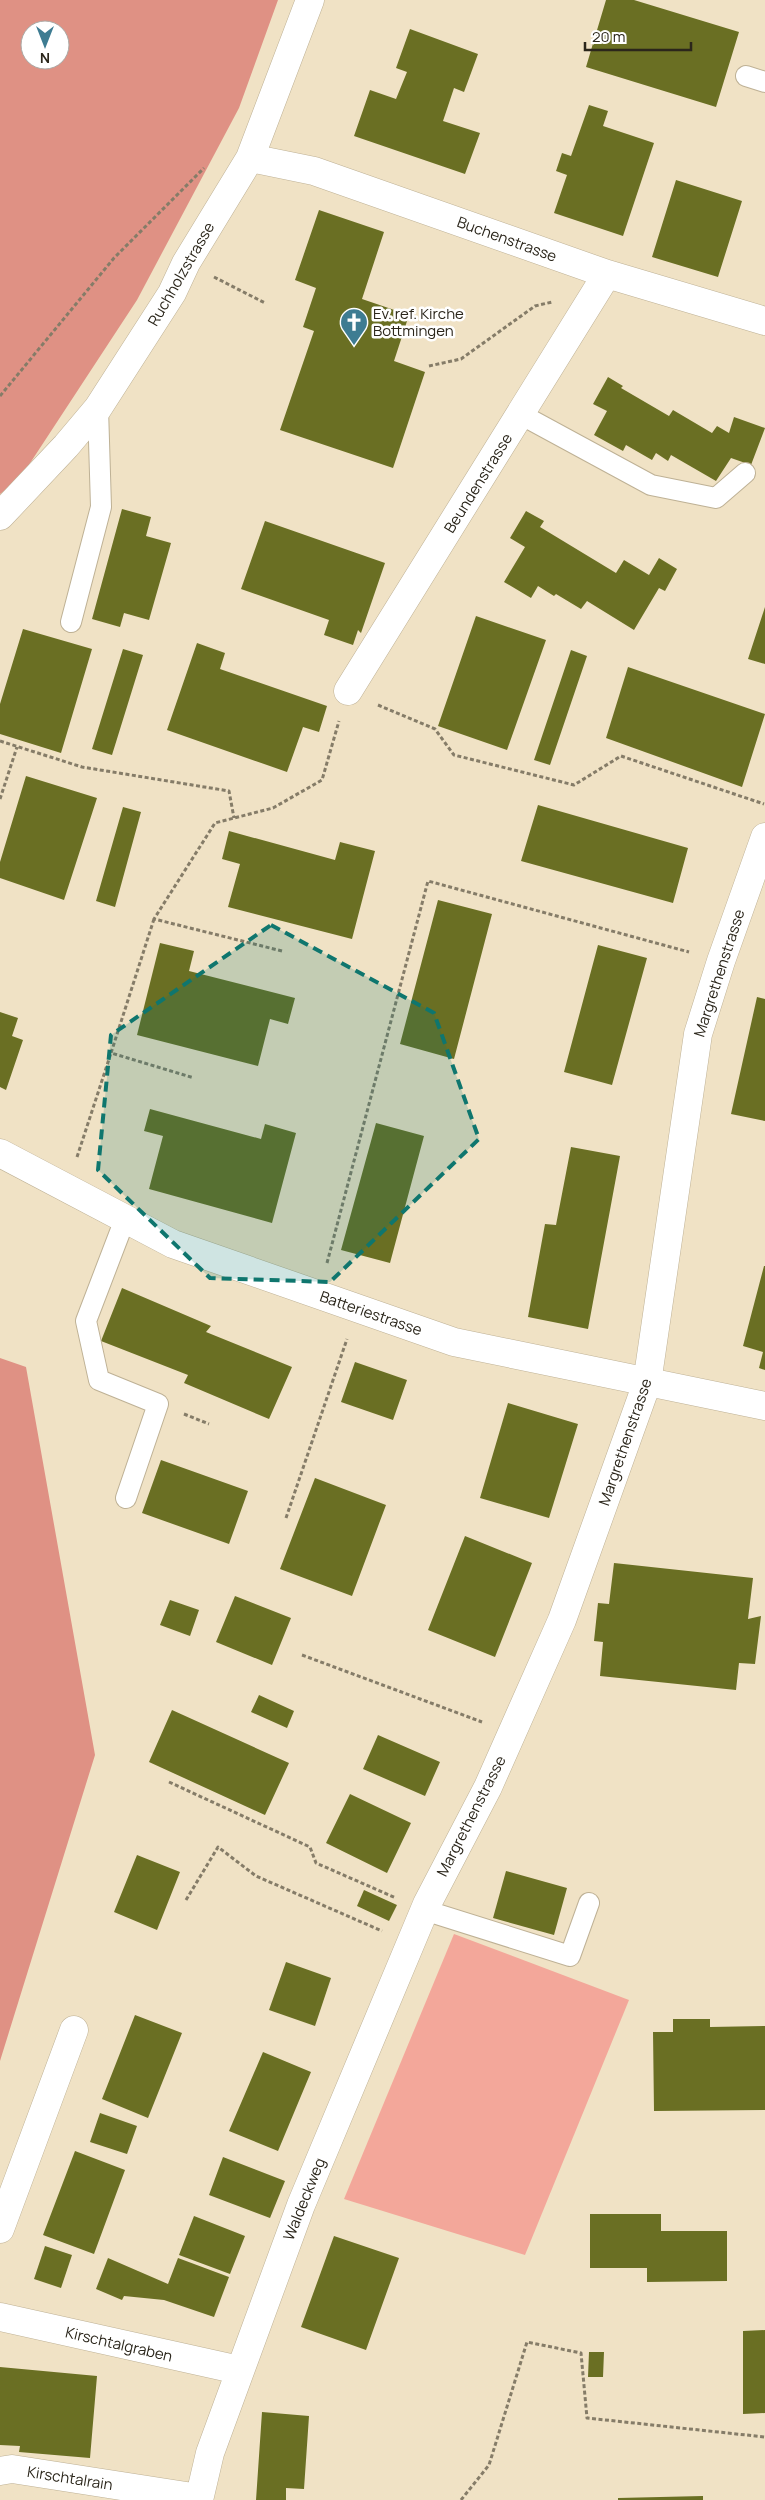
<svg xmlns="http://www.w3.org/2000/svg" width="765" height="2500" font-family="Manrope,sans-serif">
	<rect width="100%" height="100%" fill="#f0e2c5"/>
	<!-- green -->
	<path fill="#f3a79a" d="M 454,1934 L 629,2000 L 525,2255 L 344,2199 Z"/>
	<!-- forest -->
	<path fill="#df9184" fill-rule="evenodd" d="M 0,0 L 278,0 L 239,108 L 137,300 L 19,480 L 0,494 ZM 30,30 L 60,30 L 60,60 L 30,60 Z
		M 0,1358 L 26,1367 L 95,1755 L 0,2061 Z"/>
	<!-- building -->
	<path fill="#6a6f23" d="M 606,0 L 634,0 L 739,32 L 716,107 L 586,67 Z
		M 410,29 L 478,54 L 464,92 L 454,88 L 443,121 L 480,133 L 465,174 L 354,136 L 370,90 L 396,99 L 407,72 L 396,68 Z
		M 589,105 L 608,111 L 603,126 L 654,143 L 623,236 L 554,213 L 567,175 L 556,171 L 562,153 L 571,156 Z
		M 676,180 L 742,201 L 718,277 L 652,257 Z
		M 319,210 L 384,232 L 362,299 L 409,315 L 394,361 L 425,372 L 393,468 L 280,430 L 314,331 L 303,327 L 316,288 L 295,280 Z
		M 608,377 L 623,386 L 621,388 L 669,416 L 673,410 L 712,433 L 717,426 L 729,433 L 734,417 L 765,428 L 751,465 L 731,458 L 716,481 L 671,455 L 668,461 L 656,453 L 652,460 L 626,445 L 623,451 L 594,435 L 607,411 L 593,404 Z
		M 122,509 L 151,517 L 146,536 L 171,543 L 149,620 L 124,613 L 120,627 L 92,619 Z
		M 526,511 L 544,521 L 540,527 L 616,573 L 624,560 L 649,575 L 659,558 L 677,569 L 665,591 L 659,588 L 634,630 L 587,601 L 581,609 L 556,594 L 554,596 L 538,586 L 531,598 L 504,582 L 525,547 L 510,538 Z
		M 265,521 L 385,563 L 361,633 L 358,630 L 353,645 L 324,635 L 329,620 L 241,589 Z
		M 765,607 L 765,664 L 748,659 Z
		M 476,616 L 546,640 L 507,750 L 438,726 Z
		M 23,629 L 92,649 L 61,753 L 0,734 L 0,704 Z
		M 197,643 L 225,653 L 220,669 L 327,706 L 319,732 L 303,727 L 287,772 L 167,730 Z
		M 123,649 L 143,655 L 112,755 L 92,749 Z
		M 571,650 L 587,656 L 550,765 L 534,760 Z
		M 628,667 L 765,714 L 742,787 L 606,738 Z
		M 26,776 L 97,798 L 64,900 L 0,878 L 0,862 Z
		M 538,805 L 688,848 L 673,903 L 521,861 Z
		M 123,807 L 141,812 L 115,907 L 96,901 Z
		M 229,831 L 335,860 L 340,842 L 375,851 L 352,939 L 228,907 L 240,864 L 222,859 Z
		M 438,900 L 492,914 L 454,1059 L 400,1044 Z
		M 160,943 L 194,951 L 189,971 L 295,998 L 288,1024 L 270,1019 L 258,1066 L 137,1035 Z
		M 598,945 L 647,958 L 612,1085 L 564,1072 Z
		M 757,997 L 765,999 L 765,1121 L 731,1114 Z
		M 0,1012 L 18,1018 L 12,1036 L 23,1040 L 6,1090 L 0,1087 Z
		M 150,1109 L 261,1139 L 265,1124 L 296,1133 L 272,1223 L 149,1189 L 163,1136 L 144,1131 Z
		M 376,1123 L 424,1136 L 390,1263 L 341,1250 Z
		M 571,1147 L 620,1156 L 588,1329 L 528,1317 L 545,1224 L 556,1225 Z
		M 764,1266 L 765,1266 L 765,1370 L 759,1368 L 763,1352 L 743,1346 Z
		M 122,1288 L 211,1326 L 206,1332 L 292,1367 L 269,1419 L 184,1383 L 188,1375 L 101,1341 Z
		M 355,1362 L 407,1380 L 393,1420 L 341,1402 Z
		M 508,1403 L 578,1424 L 549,1518 L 480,1498 Z
		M 161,1460 L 248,1491 L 229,1544 L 142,1513 Z
		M 315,1478 L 386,1505 L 352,1596 L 280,1569 Z
		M 465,1536 L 532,1563 L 495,1657 L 428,1630 Z
		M 614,1563 L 753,1578 L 748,1619 L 761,1616 L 755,1664 L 739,1663 L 736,1690 L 600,1676 L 603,1642 L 594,1641 L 598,1603 L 609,1604 Z
		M 235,1596 L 291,1618 L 272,1665 L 216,1642 Z
		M 170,1600 L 199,1610 L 190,1636 L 160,1625 Z
		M 259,1695 L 294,1711 L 287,1728 L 251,1712 Z
		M 172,1710 L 289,1763 L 265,1815 L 149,1762 Z
		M 378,1735 L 440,1762 L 425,1796 L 363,1769 Z
		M 350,1794 L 411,1823 L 387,1873 L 326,1843 Z
		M 137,1855 L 180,1872 L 157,1930 L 114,1912 Z
		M 506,1871 L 567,1888 L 554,1935 L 493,1918 Z
		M 364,1890 L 397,1905 L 389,1921 L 357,1906 Z
		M 286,1962 L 331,1978 L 315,2026 L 269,2010 Z
		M 135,2015 L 182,2033 L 148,2118 L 102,2099 Z
		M 673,2019 L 710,2019 L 710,2027 L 765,2026 L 765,2110 L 654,2111 L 653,2032 L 673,2032 Z
		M 263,2052 L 311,2072 L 278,2151 L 229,2131 Z
		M 100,2113 L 137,2126 L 127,2154 L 90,2142 Z
		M 75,2151 L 125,2170 L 94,2254 L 43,2235 Z
		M 223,2157 L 285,2181 L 270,2218 L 209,2195 Z
		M 590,2214 L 661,2214 L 661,2231 L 727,2231 L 727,2281 L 647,2282 L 647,2268 L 590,2268 Z
		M 194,2216 L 245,2236 L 230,2274 L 179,2255 Z
		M 334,2236 L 399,2258 L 366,2350 L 301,2327 Z
		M 45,2246 L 72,2255 L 61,2288 L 34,2279 Z
		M 108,2258 L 168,2284 L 178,2258 L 229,2277 L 214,2317 L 164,2300 L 124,2296 L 122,2300 L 96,2289 Z
		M 765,2330 L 765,2413 L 743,2414 L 743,2331 Z
		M 589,2352 L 604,2352 L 603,2377 L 588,2377 Z
		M 0,2367 L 97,2376 L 90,2458 L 19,2452 L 20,2446 L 0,2445 Z
		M 262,2412 L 309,2416 L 304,2489 L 286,2488 L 286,2500 L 256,2500 Z
		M 703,2496 L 703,2500 L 618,2500 L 618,2498 Z"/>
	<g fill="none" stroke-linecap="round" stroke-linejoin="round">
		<!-- lane casing -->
		<g stroke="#beb195" stroke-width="22">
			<path id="lane" d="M 746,76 L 765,82
				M 520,414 L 651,485 L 716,498 L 745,473
				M 71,622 L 101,507 L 98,408
				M 125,1219 L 86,1321 L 99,1380 L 158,1404 L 126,1498
				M 424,1910 L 570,1956 L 589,1903"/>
		</g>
		<!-- street casing -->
		<g stroke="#beb195" stroke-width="29">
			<path id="street" d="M 250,158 L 314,171 L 607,274 L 765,321
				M 0,516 L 66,446 L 98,408 L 172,293 L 186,263 L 250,158 L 310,0
				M 348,691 L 607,274
				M 0,1153 L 173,1244 L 454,1342 L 765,1406
				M 0,2229 L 74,2030
				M 0,2317 L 239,2370
				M 0,2471 L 12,2469 L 199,2498
				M 199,2500 L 210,2453 L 301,2205 L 427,1904 L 488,1787 L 562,1620 L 647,1383 L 698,1034 L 721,961 L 765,837"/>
		</g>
		<!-- path -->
		<path stroke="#857c68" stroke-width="3" stroke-dasharray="4 2.5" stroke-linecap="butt" d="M 214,277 L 265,303
			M 429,366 L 461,359 L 535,306 L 552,302
			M 0,396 L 114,258 L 204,168
			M 378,705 L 435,729 L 454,755 L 574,785 L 621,756 L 764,804
			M 0,741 L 82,767 L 229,791 L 234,818
			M 0,799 L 17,747
			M 154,919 L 111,1053 L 194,1078
			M 282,951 L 154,919 L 215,823 L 273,808 L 322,780 L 339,721
			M 77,1157 L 111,1053
			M 327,1263 L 428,881 L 689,952
			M 184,1414 L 209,1424
			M 286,1518 L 347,1339
			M 302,1655 L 482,1722
			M 169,1782 L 310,1847 L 316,1863 L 396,1898
			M 186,1900 L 218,1847 L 256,1876 L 382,1931
			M 461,2500 L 489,2465 L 527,2342 L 581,2353 L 587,2418 L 765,2437"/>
		<!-- lane -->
		<use href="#lane" stroke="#fff" stroke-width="20"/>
		<!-- street -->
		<use href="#street" stroke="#fff" stroke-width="28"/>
	</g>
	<!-- marked area -->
	<path fill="#0f766e" fill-opacity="0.2" stroke="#0f766e" stroke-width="4" stroke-dasharray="10 6" stroke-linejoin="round" d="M 271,925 L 434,1013 L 479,1139 L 330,1282 L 210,1278 L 98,1170 L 111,1035 Z"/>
	<!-- icons -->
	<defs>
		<g id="church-pin" transform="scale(1.4375)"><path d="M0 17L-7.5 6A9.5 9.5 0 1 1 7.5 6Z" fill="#3e7c92" stroke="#fff"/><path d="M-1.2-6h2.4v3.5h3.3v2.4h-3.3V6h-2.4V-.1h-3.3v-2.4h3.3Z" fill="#fff"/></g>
	</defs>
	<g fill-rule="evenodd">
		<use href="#church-pin" x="354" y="322"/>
	</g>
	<g text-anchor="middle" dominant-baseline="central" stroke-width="5" stroke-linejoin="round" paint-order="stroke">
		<!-- street labels -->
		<g font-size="15" fill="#2b261b" stroke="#fff">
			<text transform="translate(507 239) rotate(20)">Buchenstrasse</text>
			<text transform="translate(181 274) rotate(-60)">Ruchholzstrasse</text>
			<text transform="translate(478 483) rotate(-58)">Beundenstrasse</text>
			<text transform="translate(719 973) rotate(-72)">Margrethenstrasse</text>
			<text transform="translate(371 1313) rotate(19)">Batteriestrasse</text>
			<text transform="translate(625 1442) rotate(-71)">Margrethenstrasse</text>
			<text transform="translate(471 1816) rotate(-63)">Margrethenstrasse</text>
			<text transform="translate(304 2199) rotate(-68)">Waldeckweg</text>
			<text transform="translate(119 2344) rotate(13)">Kirschtalgraben</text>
			<text transform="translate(70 2478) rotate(9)">Kirschtalrain</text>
		</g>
		<!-- poi labels -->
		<g font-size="15" fill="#2b261b" stroke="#fff" text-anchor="start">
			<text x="373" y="313">Ev. ref. Kirche<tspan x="373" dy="17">Bottmingen</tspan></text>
		</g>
	</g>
	<!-- north arrow -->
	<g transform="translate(45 45) rotate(180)"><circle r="24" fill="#ffffff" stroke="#aaa8a4"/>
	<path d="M0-4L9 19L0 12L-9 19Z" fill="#3e7c92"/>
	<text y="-8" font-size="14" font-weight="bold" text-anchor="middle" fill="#2b261b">N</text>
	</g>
	<!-- scale -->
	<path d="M585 42v8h106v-8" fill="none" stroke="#2b261b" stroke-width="2.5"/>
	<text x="592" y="42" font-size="15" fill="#2b261b" stroke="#ffffff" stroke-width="4" paint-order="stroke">20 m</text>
</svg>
